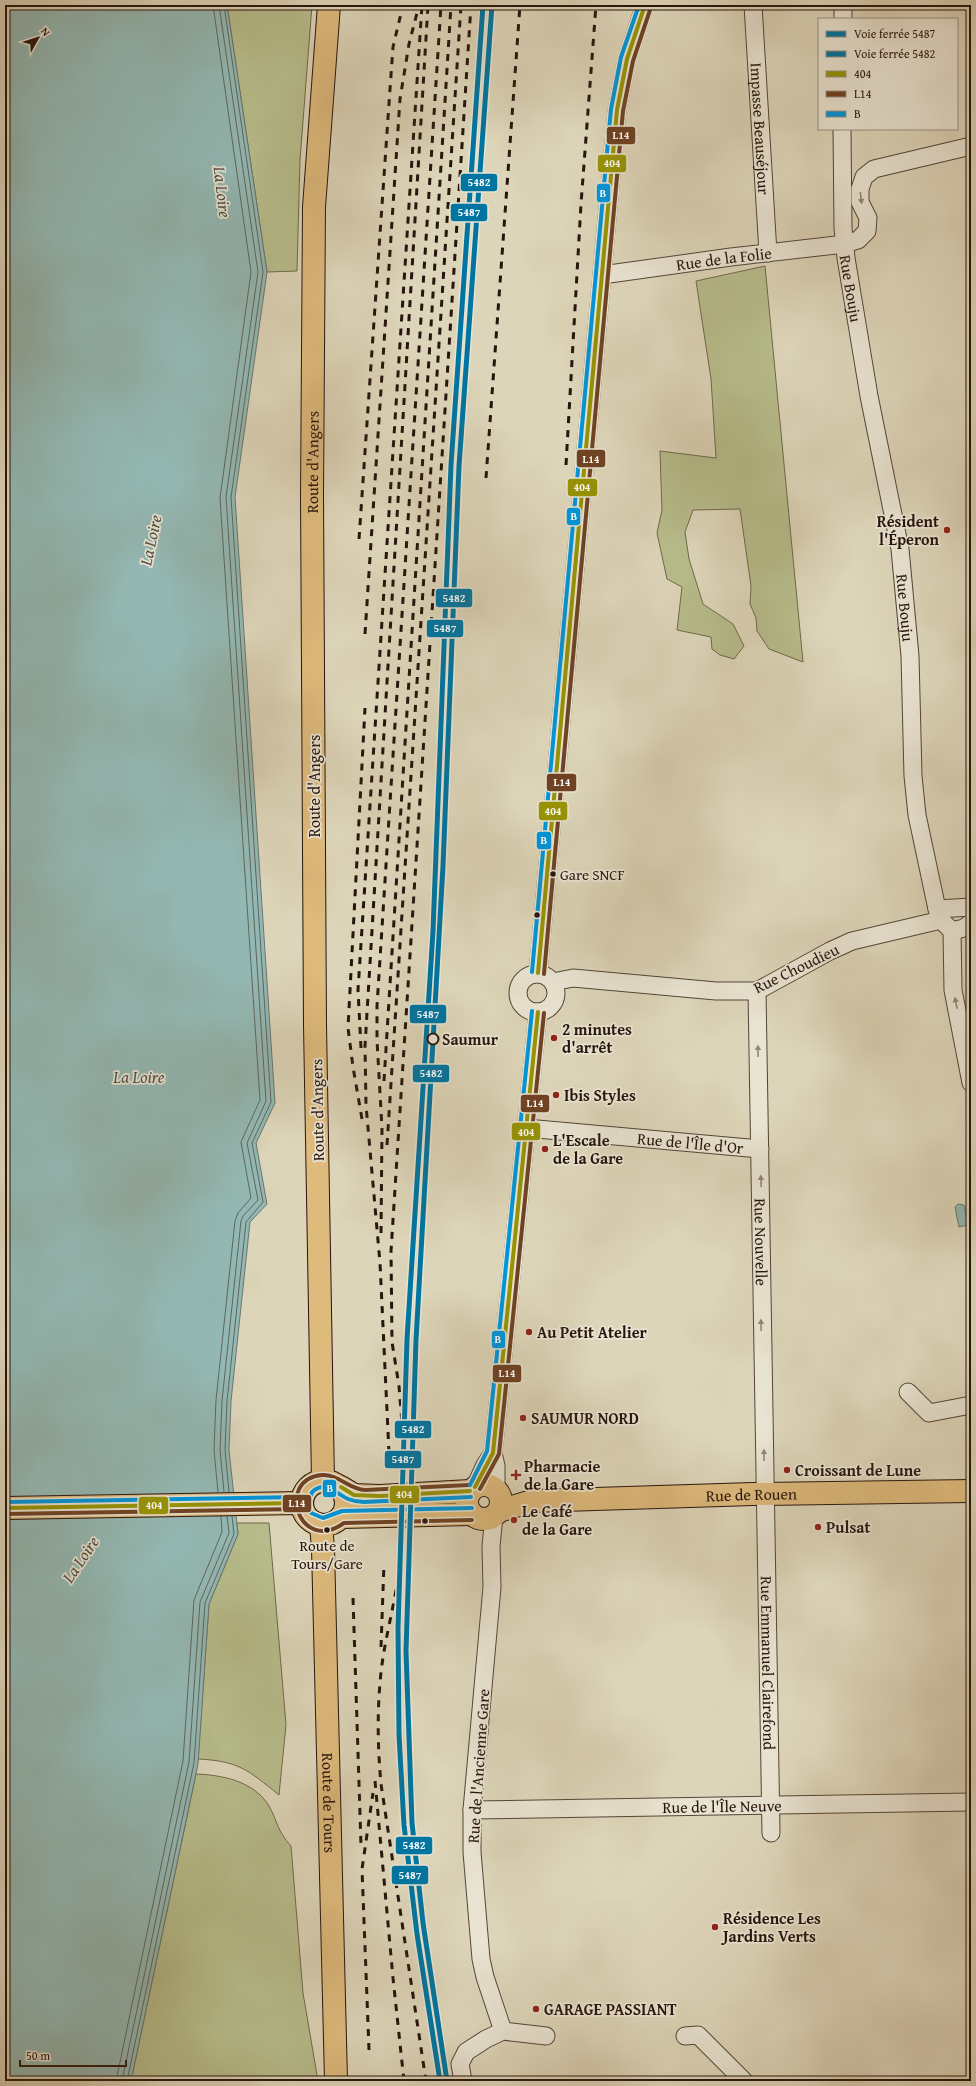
<svg xmlns="http://www.w3.org/2000/svg" width="976" height="2086" font-family="'Gentium Book Plus',serif">
	<rect width="100%" height="100%" fill="#ddd5b9"/>
	<filter id="stains"><feTurbulence type="fractalNoise" baseFrequency=".005" numOctaves="4"/><feColorMatrix values="0 0 0 0 .2 0 0 0 0 .09 0 0 0 0 .02 0 0 0 .5 -.17"/></filter>
	<radialGradient id="worn" r=".72"><stop offset=".6" stop-color="#630" stop-opacity="0"/><stop offset="1" stop-color="#630" stop-opacity=".3"/></radialGradient>
	<!-- green -->
	<path fill="#b7bc8b" stroke="#6f684c" d="M 227,5 L 312,5 L 300,160 L 297,271 L 267,272 Z
		M 765,266 L 803,662 L 769,649 L 757,631 L 756,618 L 750,604 L 751,586 L 740,509 L 693,510 L 685,532 L 689,559 L 703,604 L 733,624 L 744,646 L 734,659 L 720,655 L 712,649 L 711,637 L 677,630 L 682,587 L 667,579 L 657,533 L 662,510 L 660,451 L 716,458 L 711,379 L 696,281 Z
		M 237,1523 L 269,1523 L 286,1725 L 279,1795 C 248,1770 239,1761 198,1759 L 209,1604 L 238,1534 Z
		M 196,1774 C 222,1775 254,1781 269,1806 C 278,1822 277,1831 291,1846 L 303,1993 L 318,2081 L 131,2081 Z"/>
	<!-- water -->
	<path fill="#93b8b3" stroke="#687671" d="M 5,5 L 227,5 L 267,272 L 235,497 L 275,1103 L 256,1143 L 267,1204 L 250,1222 L 231,1401 L 229,1450 L 238,1534 L 209,1604 L 198,1764 L 131,2081 L 5,2081 Z
		M 958,1204 L 964,1205 L 968,1225 L 959,1227 L 955,1207 Z"/>
	<g fill="none" stroke-linecap="round" stroke-linejoin="round">
		<!-- shore -->
		<path stroke="#5d6660" stroke-width="1" d="M 213,5 L 251,272 L 220,498 L 260,1100 L 241,1142 L 251,1198 L 238,1213 L 235,1221 L 216,1400 L 214,1450 L 218,1492
			M 219,5 L 258,272 L 226,497 L 266,1101 L 247,1143 L 258,1200 L 243,1216 L 241,1221 L 222,1401 L 220,1450 L 224,1492
			M 224,5 L 263,272 L 231,497 L 271,1102 L 252,1143 L 263,1202 L 246,1222 L 227,1401 L 225,1450 L 229,1492
			M 116,2081 L 183,1761 L 194,1600 L 222,1532 L 221,1516
			M 122,2081 L 189,1762 L 200,1602 L 229,1533 L 227,1516
			M 127,2081 L 194,1763 L 205,1603 L 234,1534 L 232,1516"/>
		<!-- minor casing -->
		<g stroke="#544438" stroke-width="19">
			<g id="minor">
				<path id="s1" d="M 753,5 L 768,253"/>
				<path d="M 843,5 L 843,19"/>
				<path id="s2" d="M 842,129 L 843,228 L 846,258 L 869,396 L 900,549 L 910,656 L 913,776 L 917,815 L 937,909 L 941,920 L 952,931 L 953,990 L 971,1083"/>
				<path id="s3" d="M 602,275 L 731,257 L 845,244 L 858,240 L 867,231 L 868,218 L 860,202 L 860,189 L 864,177 L 874,169 L 971,146"/>
				<path d="M 937,909 L 971,907"/>
				<path d="M 952,931 L 964,928 L 971,923"/>
				<path d="M 538,973 L 617,110 L 627,59 L 645,5"/>
				<circle cx="537" cy="993" r="19"/>
				<path d="M 553,982 L 573,978 L 716,991 L 757,991 L 830,951 L 852,941 L 941,920"/>
				<path id="s4" d="M 757,991 L 771,1833"/>
				<path id="s5" d="M 526,1128 L 760,1149"/>
				<path d="M 908,1392 L 929,1413 L 971,1405"/>
				<path d="M 475,1487 L 485,1465 L 493,1453"/>
				<path d="M 496,1489 L 496,1466 L 493,1453 L 538,1012"/>
				<path d="M 494,1516 L 491,1546 L 492,1587 L 472,1810 L 472,1852 L 481,1959 L 485,1977 L 503,2031"/>
				<path id="s6" d="M 472,1810 L 971,1802"/>
				<path d="M 685,2036 L 698,2035 L 744,2081"/>
				<path d="M 463,2081 L 460,2064 L 466,2052 L 486,2039 L 503,2031 L 546,2036"/>
			</g>
		</g>
		<!-- major casing -->
		<g stroke="#27140d" stroke-width="24">
			<g id="major">
				<circle cx="324" cy="1503" r="22"/>
				<path id="s7" d="M 323,1481 L 315,1025 L 312,496 L 314,207 L 329,5"/>
				<circle cx="484" cy="1502" r="17"/>
				<path d="M 341,1487 L 354,1495 L 380,1496 L 470,1491"/>
				<path d="M 5,1508 L 302,1503"/>
				<path id="s8" d="M 499,1511 L 532,1501 L 753,1494 L 971,1491"/>
				<path d="M 342,1517 L 472,1514"/>
				<path id="s9" d="M 321,1525 L 323,1548 L 336,2081"/>
			</g>
		</g>
		<!-- minor -->
		<use href="#minor" stroke="#e9e4d2" stroke-width="17"/>
		<!-- major -->
		<use href="#major" stroke="#deba7c" stroke-width="22"/>
		<!-- rail -->
		<path stroke="#27140d" stroke-width="3" stroke-dasharray="7 7" stroke-linecap="butt" d="M 566,465 L 581,204 L 596,5
			M 486,478 L 520,5
			M 359,539 L 390,89 L 393,47 L 403,5
			M 365,634 L 400,99 L 409,44 L 417,13
			M 361,1048 L 358,990 L 422,5
			M 384,1081 L 451,5
			M 362,1119 L 353,1067 L 348,1028 L 365,708
			M 387,1145 L 461,5
			M 381,1233 L 382,1129 L 377,1040 L 377,1006 L 441,5
			M 404,1448 L 399,1386 L 392,1342 L 391,1251 L 471,5
			M 389,1453 L 380,1263 L 366,1105 L 365,1046 L 428,5
			M 400,1562 C 396,1603 383,1642 380,1683 C 377,1717 378,1751 381,1784 L 426,2081
			M 353,1598 L 361,1845
			M 381,1647 L 384,1563
			M 375,1781 L 393,1978 L 404,2081
			M 369,2050 L 362,1869 L 373,1793"/>
		<!-- bus-1 casing -->
		<g stroke="#e9e4d2" stroke-width="7">
			<path id="bus-1" d="M 538,973 L 617,110 L 627,59 L 645,5
				M 341,1487 L 354,1495 L 380,1496 L 470,1491
				M 475,1487 L 493,1453 L 538,1012
				M 5,1508 L 302,1503"/>
		</g>
		<!-- bus-2 casing -->
		<g stroke="#e9e4d2" stroke-width="7">
			<path id="bus-2" d="M 544,974 L 623,111 L 633,61 L 651,7
				M 469,1485 L 365,1490 C 349,1489 338,1474 322,1475 C 275,1479 299,1555 344,1523 L 472,1520
				M 480,1489 L 499,1454 L 544,1013
				M 5,1514 L 302,1509"/>
		</g>
		<!-- bus-3 casing -->
		<g stroke="#e9e4d2" stroke-width="7">
			<path id="bus-3" d="M 532,972 L 611,109 L 621,57 L 639,5
				M 470,1485 L 487,1451 L 532,1011
				M 471,1497 L 364,1502 C 358,1502 353,1501 348,1499 C 335,1493 326,1480 312,1492 L 308,1503 L 311,1513 L 323,1518 L 342,1511 L 472,1508
				M 5,1502 L 302,1497"/>
		</g>
		<!-- bus-1 -->
		<use href="#bus-1" stroke="#979305" stroke-width="4"/>
		<!-- bus-2 -->
		<use href="#bus-2" stroke="#6f4223" stroke-width="4"/>
		<!-- bus-3 -->
		<use href="#bus-3" stroke="#0095da" stroke-width="4"/>
		<!-- rail-1 casing -->
		<g stroke="#e9e4d2" stroke-width="8">
			<path id="rail-1" d="M 440,2081 L 417,1934 L 404,1825 L 399,1735 L 398,1629 L 407,1339 L 433,931 L 451,465 L 483,5"/>
		</g>
		<!-- rail-2 casing -->
		<g stroke="#e9e4d2" stroke-width="8">
			<path id="rail-2" d="M 447,2081 L 423,1923 L 412,1823 L 406,1651 L 416,1340 L 443,866 L 459,466 L 492,5"/>
		</g>
		<!-- rail-1 -->
		<use href="#rail-1" stroke="#0075a1" stroke-width="5"/>
		<!-- rail-2 -->
		<use href="#rail-2" stroke="#0075a1" stroke-width="5"/>
	</g>
	<!-- one-way arrows -->
	<defs><path id="oneway-solid" d="M-6-.8H1V-3.2L6.5 0L1 3.2V.8H-6Z"/></defs>
	<g fill="#928679">
		<use href="#oneway-solid" transform="translate(861 198) rotate(83)"/>
		<use href="#oneway-solid" transform="translate(956 1003) rotate(-101)"/>
		<use href="#oneway-solid" transform="translate(758 1051) rotate(-91)"/>
		<use href="#oneway-solid" transform="translate(761 1181) rotate(-92)"/>
		<use href="#oneway-solid" transform="translate(761 1325) rotate(-91)"/>
		<use href="#oneway-solid" transform="translate(764 1455) rotate(-91)"/>
	</g>
	<!-- markers -->
	<g fill="#8f2418" stroke="#e9e4d2" stroke-width="1.5">
		<circle cx="947" cy="530" r="4"/>
		<circle cx="554" cy="1038" r="4"/>
		<circle cx="556" cy="1095" r="4"/>
		<circle cx="545" cy="1149" r="4"/>
		<circle cx="529" cy="1332" r="4"/>
		<circle cx="523" cy="1418" r="4"/>
		<circle cx="787" cy="1470" r="4"/>
		<path d="M514 1469h4v4h4v4h-4v4h-4v-4h-4v-4h4z"/>
		<circle cx="514" cy="1520" r="4"/>
		<circle cx="818" cy="1527" r="4"/>
		<circle cx="715" cy="1927" r="4"/>
		<circle cx="536" cy="2009" r="4"/>
	</g>
	<g fill="#27140d" stroke="#e9e4d2" stroke-width="1.5">
		<circle cx="553" cy="874" r="3.5"/>
		<circle cx="537" cy="915" r="3.5"/>
		<circle cx="425" cy="1521" r="3.5"/>
		<circle cx="327" cy="1530" r="3.5"/>
	</g>
	<circle fill="#e9e4d2" stroke="#27140d" stroke-width="2" cx="433" cy="1039" r="5.5"/>
	<g text-anchor="middle" dominant-baseline="central" stroke-width="3.5" stroke-linejoin="round" paint-order="stroke">
		<!-- bus labels -->
		<g font-size="15" fill="#27140d" stroke="#e9e4d2" text-anchor="start">
			<text x="560" y="874">Gare SNCF</text>
			<text x="327" y="1545" text-anchor="middle">Route de<tspan x="327" dy="18">Tours/Gare</tspan></text>
		</g>
		<!-- street labels -->
		<g font-size="16" fill="#27140d" stroke="#e9e4d2">
			<text stroke="none"><textPath href="#s1" startOffset="124">Impasse Beauséjour</textPath></text>
			<text stroke="none"><textPath href="#s3" startOffset="123">Rue de la Folie</textPath></text>
			<text stroke="none"><textPath href="#s2" startOffset="160">Rue Bouju</textPath></text>
			<text stroke="none"><textPath href="#s7" startOffset="1019">Route d'Angers</textPath></text>
			<text stroke="none"><textPath href="#s2" startOffset="484">Rue Bouju</textPath></text>
			<text transform="translate(314 786) rotate(-90)">Route d'Angers</text>
			<text transform="translate(796 968) rotate(-26)">Rue Choudieu</text>
			<text transform="translate(317 1110) rotate(-91)">Route d'Angers</text>
			<text stroke="none"><textPath href="#s5" startOffset="165">Rue de l'Île d'Or</textPath></text>
			<text stroke="none"><textPath href="#s4" startOffset="251">Rue Nouvelle</textPath></text>
			<text stroke="none"><textPath href="#s8" startOffset="254">Rue de Rouen</textPath></text>
			<text stroke="none"><textPath href="#s4" startOffset="672">Rue Emmanuel Clairefond</textPath></text>
			<text transform="translate(478 1766) rotate(-86)">Rue de l'Ancienne Gare</text>
			<text stroke="none"><textPath href="#s9" startOffset="278">Route de Tours</textPath></text>
			<text stroke="none"><textPath href="#s6" startOffset="250">Rue de l'Île Neuve</textPath></text>
		</g>
		<!-- poi labels -->
		<g font-size="16" font-weight="bold" fill="#27140d" stroke="#e9e4d2" text-anchor="start">
			<text x="939" y="521" text-anchor="end">Résident<tspan x="939" dy="18">l'Éperon</tspan></text>
			<text x="562" y="1029">2 minutes<tspan x="562" dy="18">d'arrêt</tspan></text>
			<text x="564" y="1095">Ibis Styles</text>
			<text x="553" y="1140">L'Escale<tspan x="553" dy="18">de la Gare</tspan></text>
			<text x="537" y="1332">Au Petit Atelier</text>
			<text x="531" y="1418">SAUMUR NORD</text>
			<text x="524" y="1466">Pharmacie<tspan x="524" dy="18">de la Gare</tspan></text>
			<text x="795" y="1470">Croissant de Lune</text>
			<text x="522" y="1511">Le Café<tspan x="522" dy="18">de la Gare</tspan></text>
			<text x="826" y="1527">Pulsat</text>
			<text x="723" y="1918">Résidence Les<tspan x="723" dy="18">Jardins Verts</tspan></text>
			<text x="544" y="2009">GARAGE PASSIANT</text>
		</g>
		<!-- stop labels -->
		<g font-size="16" font-weight="bold" fill="#27140d" stroke="#e9e4d2" text-anchor="start">
			<text x="442" y="1039">Saumur</text>
		</g>
		<!-- water labels -->
		<g font-size="17" font-style="italic" fill="#4d4d47" stroke="#e9e4d2">
			<text transform="translate(223 192) rotate(83)">La Loire</text>
			<text transform="translate(150 540) rotate(-78)">La Loire</text>
			<text x="139" y="1076">La Loire</text>
			<text transform="translate(80 1559) rotate(-56)">La Loire</text>
		</g>
	</g>
	<g stroke="#e9e4d2" stroke-width="1.5">
		<rect x="606" y="126" width="30" height="19" rx="4" fill="#6f4223"/>
		<rect x="597" y="154" width="30" height="19" rx="4" fill="#979305"/>
		<rect x="460" y="173" width="38" height="19" rx="4" fill="#0075a1"/>
		<rect x="596" y="183" width="15" height="20" rx="4" fill="#0095da"/>
		<rect x="450" y="203" width="38" height="19" rx="4" fill="#0075a1"/>
		<rect x="576" y="449" width="30" height="19" rx="4" fill="#6f4223"/>
		<rect x="567" y="478" width="31" height="19" rx="4" fill="#979305"/>
		<rect x="566" y="507" width="15" height="19" rx="4" fill="#0095da"/>
		<rect x="435" y="588" width="38" height="20" rx="4" fill="#0075a1"/>
		<rect x="426" y="619" width="38" height="19" rx="4" fill="#0075a1"/>
		<rect x="546" y="773" width="31" height="19" rx="4" fill="#6f4223"/>
		<rect x="538" y="801" width="30" height="20" rx="4" fill="#979305"/>
		<rect x="536" y="831" width="16" height="19" rx="4" fill="#0095da"/>
		<rect x="409" y="1004" width="38" height="20" rx="4" fill="#0075a1"/>
		<rect x="412" y="1064" width="38" height="19" rx="4" fill="#0075a1"/>
		<rect x="520" y="1094" width="30" height="19" rx="4" fill="#6f4223"/>
		<rect x="511" y="1122" width="30" height="19" rx="4" fill="#979305"/>
		<rect x="491" y="1330" width="15" height="19" rx="4" fill="#0095da"/>
		<rect x="492" y="1364" width="30" height="19" rx="4" fill="#6f4223"/>
		<rect x="394" y="1420" width="38" height="19" rx="4" fill="#0075a1"/>
		<rect x="384" y="1450" width="38" height="19" rx="4" fill="#0075a1"/>
		<rect x="322" y="1479" width="15" height="19" rx="4" fill="#0095da"/>
		<rect x="389" y="1485" width="31" height="19" rx="4" fill="#979305"/>
		<rect x="282" y="1494" width="30" height="19" rx="4" fill="#6f4223"/>
		<rect x="138" y="1496" width="31" height="19" rx="4" fill="#979305"/>
		<rect x="395" y="1836" width="38" height="19" rx="4" fill="#0075a1"/>
		<rect x="391" y="1865" width="38" height="20" rx="4" fill="#0075a1"/>
	</g>
	<g font-size="11" text-anchor="middle" font-weight="bold" fill="#fff">
		<text x="621" y="139">L14</text>
		<text x="612" y="167">404</text>
		<text x="479" y="186">5482</text>
		<text x="603" y="197">B</text>
		<text x="469" y="216">5487</text>
		<text x="591" y="463">L14</text>
		<text x="582" y="491">404</text>
		<text x="574" y="520">B</text>
		<text x="454" y="602">5482</text>
		<text x="445" y="632">5487</text>
		<text x="562" y="786">L14</text>
		<text x="553" y="815">404</text>
		<text x="544" y="844">B</text>
		<text x="428" y="1018">5487</text>
		<text x="431" y="1077">5482</text>
		<text x="535" y="1107">L14</text>
		<text x="526" y="1136">404</text>
		<text x="498" y="1343">B</text>
		<text x="507" y="1377">L14</text>
		<text x="413" y="1433">5482</text>
		<text x="403" y="1463">5487</text>
		<text x="330" y="1492">B</text>
		<text x="404" y="1498">404</text>
		<text x="297" y="1507">L14</text>
		<text x="154" y="1509">404</text>
		<text x="414" y="1849">5482</text>
		<text x="410" y="1879">5487</text>
	</g>
	<!-- margin -->
	<rect width="976" height="2086" fill="none" stroke="#ddd5b9" stroke-width="20"/>
	<rect x="6" y="6" width="964" height="2074" fill="none" stroke="#27140d" stroke-width="2"/>
	<rect x="10" y="10" width="956" height="2066" fill="none" stroke="#27140d"/>
	<!-- legend -->
	<rect x="818" y="18" width="140" height="112" fill="#e9e4d2" stroke="#9b9183"/>
	<rect x="826" y="31" width="20" height="6" fill="#0075a1" stroke="#9b9183"/>
	<text x="854" y="38" font-size="12" fill="#27140d">Voie ferrée 5487</text>
	<rect x="826" y="51" width="20" height="6" fill="#0075a1" stroke="#9b9183"/>
	<text x="854" y="58" font-size="12" fill="#27140d">Voie ferrée 5482</text>
	<rect x="826" y="71" width="20" height="6" fill="#979305" stroke="#9b9183"/>
	<text x="854" y="78" font-size="12" fill="#27140d">404</text>
	<rect x="826" y="91" width="20" height="6" fill="#6f4223" stroke="#9b9183"/>
	<text x="854" y="98" font-size="12" fill="#27140d">L14</text>
	<rect x="826" y="111" width="20" height="6" fill="#0095da" stroke="#9b9183"/>
	<text x="854" y="118" font-size="12" fill="#27140d">B</text>
	<!-- north arrow -->
	<g transform="translate(38 38) rotate(51)" stroke="#e9e4d2" stroke-width="3" paint-order="stroke">
	<path d="M0-3L7 15L0 10L-7 15Z" fill="#27140d"/>
	<text y="-6" font-size="11" font-weight="bold" text-anchor="middle" fill="#27140d">N</text>
	</g>
	<!-- scale -->
	<path d="M20 2060v6h106v-6" fill="none" stroke="#27140d" stroke-width="2"/>
	<text x="26" y="2060" font-size="12" fill="#27140d" stroke="#e9e4d2" stroke-width="3" paint-order="stroke">50 m</text>
	<rect width="100%" height="100%" filter="url(#stains)"/>
	<rect width="100%" height="100%" fill="url(#worn)"/>
</svg>
